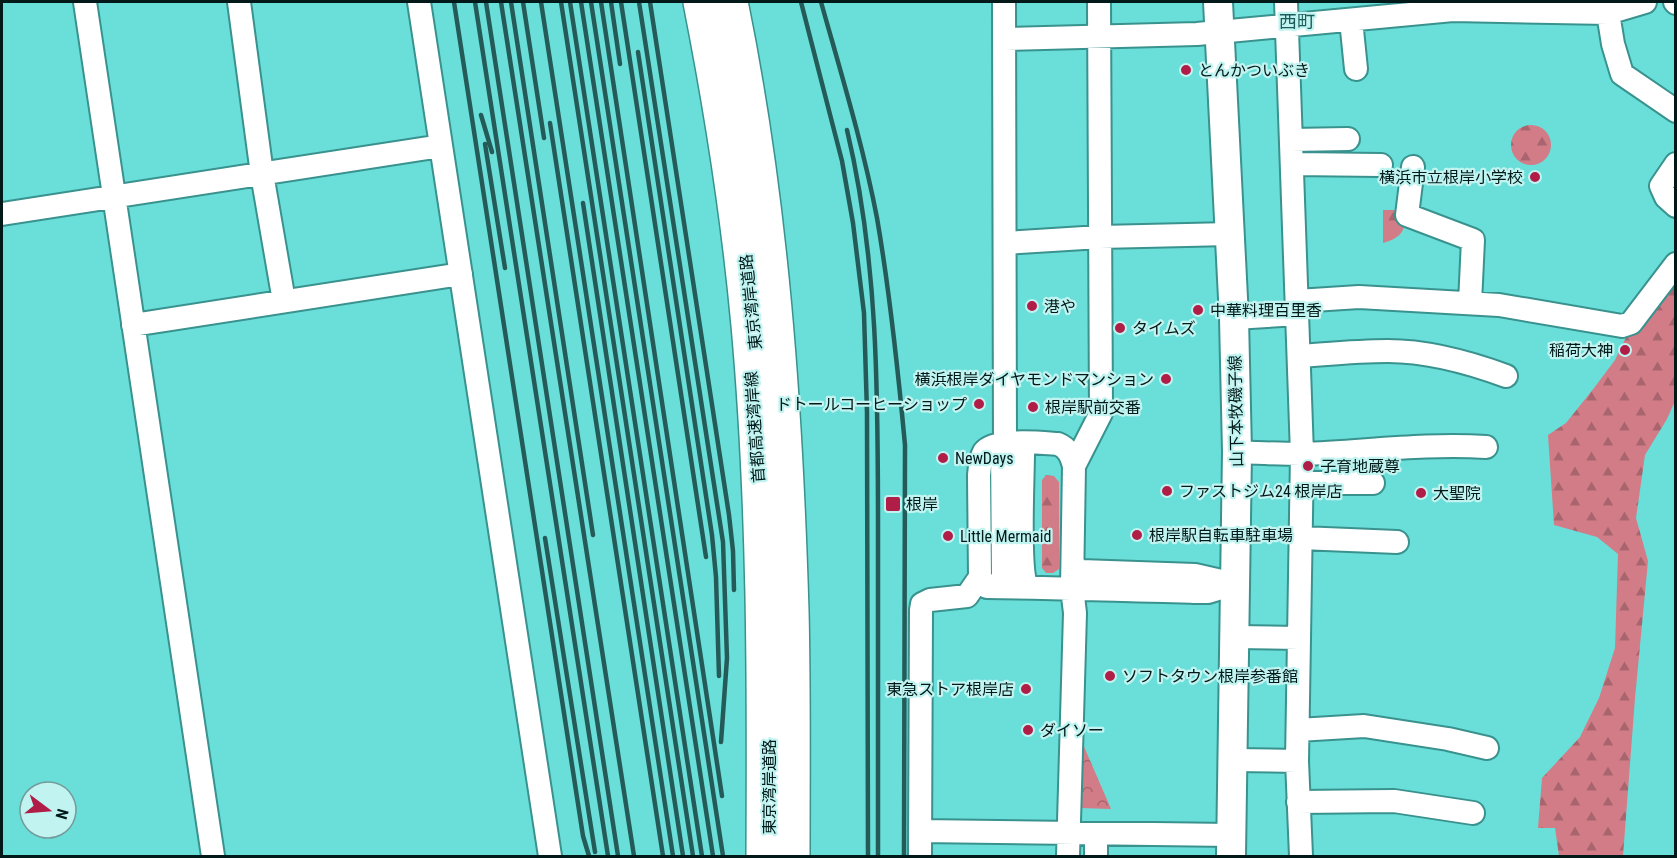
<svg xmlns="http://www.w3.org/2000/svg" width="1677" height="858" font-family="'Roboto Condensed','Noto Sans JP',sans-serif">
	<defs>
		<pattern id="forest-firs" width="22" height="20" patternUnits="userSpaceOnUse" patternTransform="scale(1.5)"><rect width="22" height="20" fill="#d27c87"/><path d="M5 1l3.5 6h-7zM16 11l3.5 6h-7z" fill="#a8656d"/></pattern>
		<pattern id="park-crowns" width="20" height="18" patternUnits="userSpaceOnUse" patternTransform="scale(1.5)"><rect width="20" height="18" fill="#d27c87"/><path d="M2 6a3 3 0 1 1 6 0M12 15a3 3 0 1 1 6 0" fill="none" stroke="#a8656d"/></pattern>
	</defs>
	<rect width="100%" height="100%" fill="#6aded9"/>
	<!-- forest -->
	<path fill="url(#forest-firs)" d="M1511 145a20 20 0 1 1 40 0a20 20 0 1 1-40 0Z
		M 1383,210 L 1402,210 C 1407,229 1404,237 1383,243 Z
		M 1675,266 L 1675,401 L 1667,419 L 1645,455 L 1636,518 L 1648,561 L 1635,698 L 1623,856 L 1559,856 L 1555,828 L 1538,828 L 1542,778 L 1580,737 L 1599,698 L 1615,648 L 1618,554 L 1597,537 L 1554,525 L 1548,435 L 1566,423 L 1594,388 L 1615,360 L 1631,327 Z
		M 1046,475 L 1054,476 L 1059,482 L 1059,569 L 1053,573 L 1046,573 L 1042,568 L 1042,480 Z"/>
	<!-- park -->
	<path fill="url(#park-crowns)" d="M 1079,735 L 1111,809 L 1080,808 Z"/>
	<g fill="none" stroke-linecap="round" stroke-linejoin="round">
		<!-- minor casing -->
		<g stroke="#39928e" stroke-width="26">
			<path id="minor" d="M 85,2 L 213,856
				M 239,2 L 262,174 L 284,301
				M 419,2 L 550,856
				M 1004,2 L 1005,444
				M 1286,2 L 1302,454 L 1297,761 L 1301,856
				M 1675,2 L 1676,3
				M 1608,13 L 1613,44 L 1622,74 L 1676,111
				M 1351,20 L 1356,69
				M 1004,39 L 1197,34 L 1453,10 L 1608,13 L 1645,2
				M 1291,140 L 1348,139
				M 1292,164 L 1381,165
				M 1676,164 L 1661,186 L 1666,197 L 1676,206
				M 1413,167 L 1407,215 L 1473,240 L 1470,303
				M 2,214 L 441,146
				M 1005,243 L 1100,237 L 1230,234
				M 1297,301 L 1359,297 L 1499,305 L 1622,326 L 1631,323 L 1676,264
				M 1234,318 L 1298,314
				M 133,325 L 461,274
				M 1299,356 C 1328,354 1358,351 1388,351 C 1429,351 1468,362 1506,376
				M 1026,443 L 1023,453 C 1023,478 1018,570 1027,587
				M 1002,444 L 1003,580 L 1007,587
				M 1237,452 C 1259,453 1280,454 1302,454 C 1363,452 1424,443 1486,447
				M 1074,466 L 1101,413 L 1099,2
				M 1302,483 L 1373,483
				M 1301,538 L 1397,542
				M 1073,562 L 1076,570 L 1081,571 L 1195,575 L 1230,583
				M 1235,637 L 1299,638
				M 1298,730 L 1364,726 L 1448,739 L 1487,748
				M 1233,760 L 1297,761
				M 1298,802 L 1394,801 L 1473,813
				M 920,831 L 1232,835
				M 920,856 L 921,610 L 922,604 L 930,600 L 967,596 L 980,577
				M 1068,856 L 1075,613 L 1072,588 L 1074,466 C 1071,455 1068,448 1058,444 C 1042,443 994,438 984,452 C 980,459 980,467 979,475 L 980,577 L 987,587 C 1057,588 1126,590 1196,592 L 1208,592 L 1234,584
				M 1096,856 L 1096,841"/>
		</g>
		<!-- major casing -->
		<g stroke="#39928e" stroke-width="32">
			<path id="major" d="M 1218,2 L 1234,318 L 1237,452 L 1231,856"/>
		</g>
		<!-- highway casing -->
		<g stroke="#39928e" stroke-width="36">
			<path id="highway" d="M 700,2 C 721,108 738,217 748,325 C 764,502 764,679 763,856
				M 731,2 C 772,202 786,407 792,611 C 794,693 793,775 793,856"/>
		</g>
		<!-- minor -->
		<use href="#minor" stroke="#fff" stroke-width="22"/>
		<!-- major -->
		<use href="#major" stroke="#fff" stroke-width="28"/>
		<!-- highway -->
		<use href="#highway" stroke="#fff" stroke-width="33"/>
		<!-- rail -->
		<path stroke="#245b59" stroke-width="4.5" d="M 454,2 L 583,836 L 589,856
			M 475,2 L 608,856
			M 486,2 L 618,856
			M 501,2 L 634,856
			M 511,2 L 593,535
			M 523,2 L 544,138
			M 541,2 L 673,856
			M 561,2 L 693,856
			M 570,2 L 702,856
			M 581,2 L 713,856
			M 591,2 L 723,856
			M 601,2 L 722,796
			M 611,2 L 620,64
			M 621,2 L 706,557
			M 639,2 L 723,542 L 727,658 L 721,742
			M 650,2 L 729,515 L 733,551 L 734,590
			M 801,2 L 842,161 L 853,223 L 864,313 L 867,413 L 868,856
			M 821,2 C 841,73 863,145 877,218 C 890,293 898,370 905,445 L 904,856
			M 638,52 L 712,535 L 716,577 L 719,676
			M 481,115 L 492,152
			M 550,123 L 663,856
			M 847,130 C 878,259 878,394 878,526 C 878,636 878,746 878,856
			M 485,144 L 505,268
			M 583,203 L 683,856
			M 545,538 L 595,852"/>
	</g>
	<!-- markers -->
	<g fill="#b01d47" stroke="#c1f4f1" stroke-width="2">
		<circle cx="1186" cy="70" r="6"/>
		<circle cx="1535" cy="177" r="6"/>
		<circle cx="1032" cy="306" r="6"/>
		<circle cx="1198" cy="310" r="6"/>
		<circle cx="1120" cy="328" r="6"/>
		<circle cx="1625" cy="350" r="6"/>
		<circle cx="1166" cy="379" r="6"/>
		<circle cx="979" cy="404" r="6"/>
		<circle cx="1033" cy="407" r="6"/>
		<circle cx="943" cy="458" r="6"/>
		<circle cx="1308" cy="466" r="6"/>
		<circle cx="1167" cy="491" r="6"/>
		<circle cx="1421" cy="493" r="6"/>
		<rect x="885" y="496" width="16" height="16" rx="3"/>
		<circle cx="1137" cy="535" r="6"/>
		<circle cx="948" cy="536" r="6"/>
		<circle cx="1110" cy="676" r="6"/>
		<circle cx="1026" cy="689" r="6"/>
		<circle cx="1028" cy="730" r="6"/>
	</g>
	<g text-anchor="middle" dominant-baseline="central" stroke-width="4.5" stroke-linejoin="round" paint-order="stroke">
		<!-- poi labels -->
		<g font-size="16" fill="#011918" stroke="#c1f4f1" text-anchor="start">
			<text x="1198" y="70">とんかついぶき</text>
			<text x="1523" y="177" text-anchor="end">横浜市立根岸小学校</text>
			<text x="1044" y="306">港や</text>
			<text x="1210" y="310">中華料理百里香</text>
			<text x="1132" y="328">タイムズ</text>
			<text x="1613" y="350" text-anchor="end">稲荷大神</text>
			<text x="1154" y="379" text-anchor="end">横浜根岸ダイヤモンドマンション</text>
			<text x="967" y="404" text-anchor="end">ドトールコーヒーショップ</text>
			<text x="1045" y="407">根岸駅前交番</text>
			<text x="955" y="458">NewDays</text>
			<text x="1320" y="466">子育地蔵尊</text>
			<text x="1179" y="491">ファストジム24 根岸店</text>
			<text x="1433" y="493">大聖院</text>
			<text x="906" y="504">根岸</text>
			<text x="1149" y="535">根岸駅自転車駐車場</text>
			<text x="960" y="536">Little Mermaid</text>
			<text x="1122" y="676">ソフトタウン根岸参番館</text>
			<text x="1014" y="689" text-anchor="end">東急ストア根岸店</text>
			<text x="1040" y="730">ダイソー</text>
		</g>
		<!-- street labels -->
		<g font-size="16" fill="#011918" stroke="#c1f4f1">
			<text transform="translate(751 302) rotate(-96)">東京湾岸道路</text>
			<text transform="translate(1236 411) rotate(-91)">山下本牧磯子線</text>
			<text transform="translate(755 427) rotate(-94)">首都高速湾岸線</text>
			<text transform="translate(769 787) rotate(-90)">東京湾岸道路</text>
		</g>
		<!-- neighbourhood labels -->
		<g font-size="18" fill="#1d5c5a" stroke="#c1f4f1">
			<text x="1297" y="21">西町</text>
		</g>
	</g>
	<!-- border -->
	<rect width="1677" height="858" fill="none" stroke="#011918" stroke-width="6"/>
	<!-- north arrow -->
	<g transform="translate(48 810) rotate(106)"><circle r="28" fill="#c1f4f1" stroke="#749c9a" stroke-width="1.5"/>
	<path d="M0-4.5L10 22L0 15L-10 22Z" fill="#b01d47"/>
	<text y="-9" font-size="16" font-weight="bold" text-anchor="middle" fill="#011918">N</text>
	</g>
</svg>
